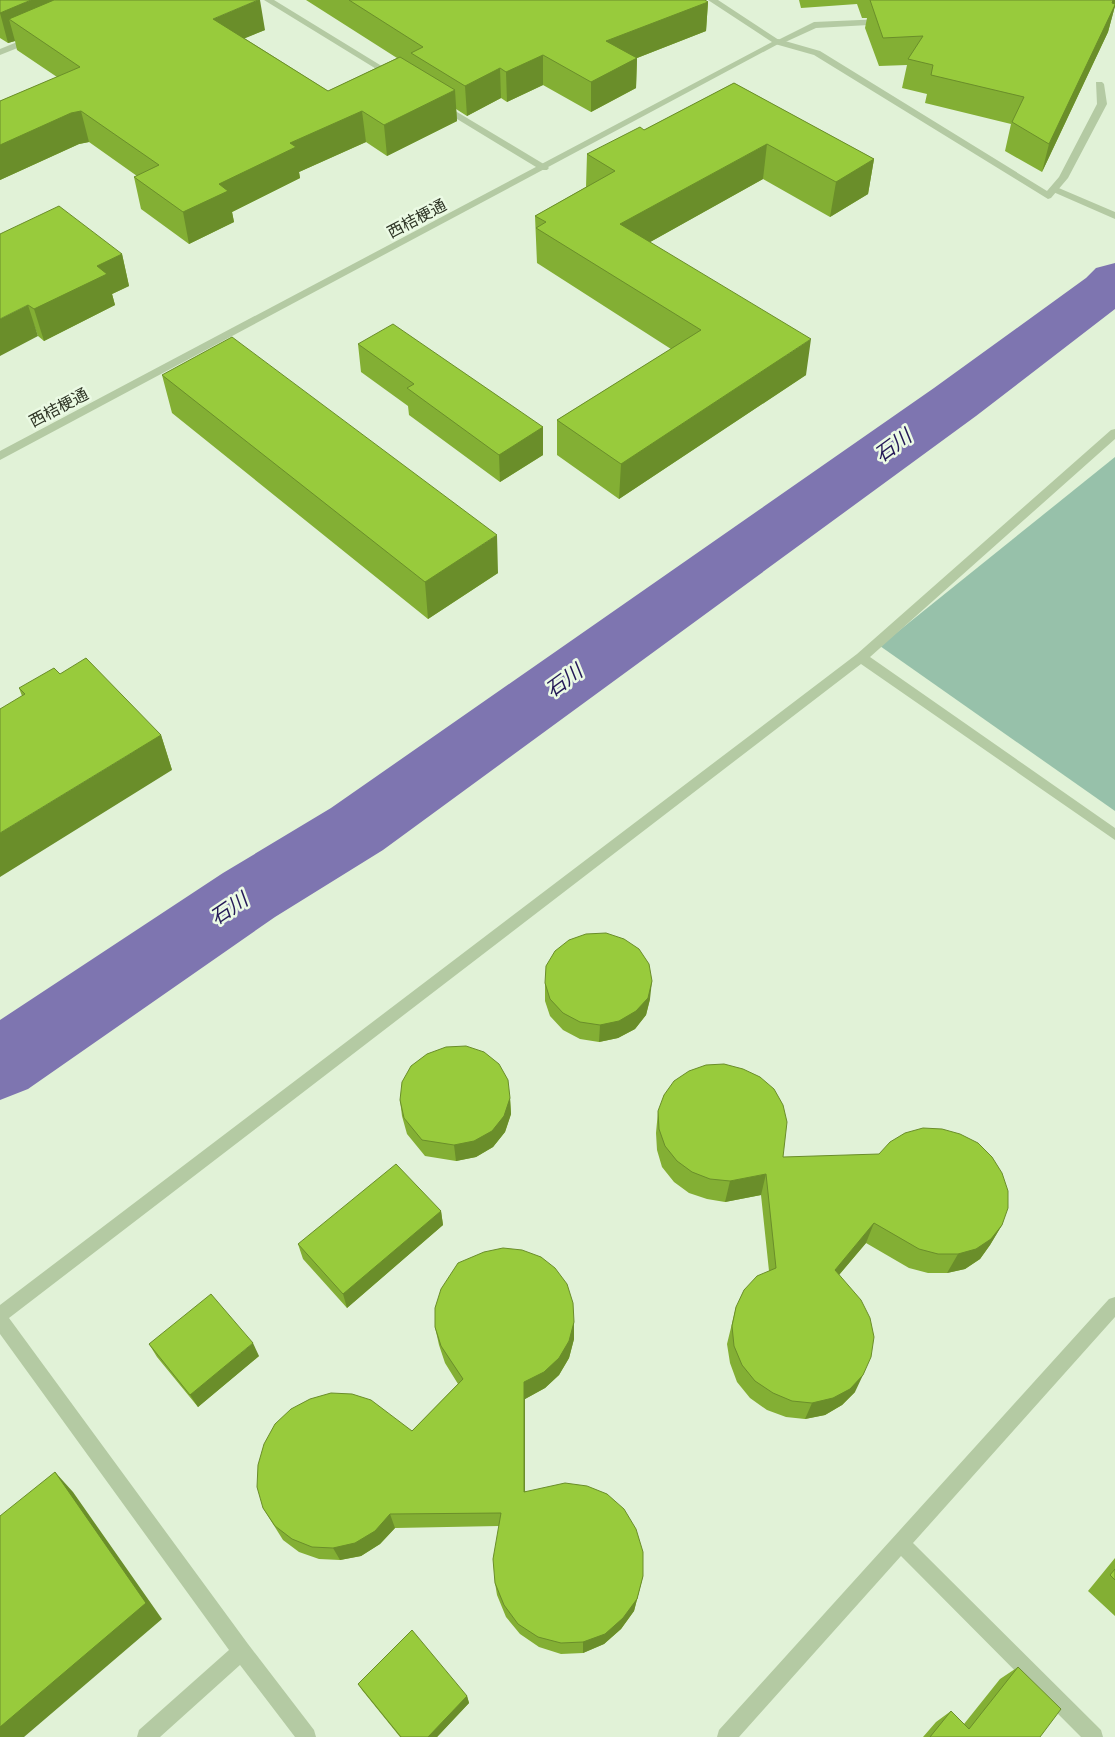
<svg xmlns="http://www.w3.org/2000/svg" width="1115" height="1737" font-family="Signika,'Noto Sans JP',sans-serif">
	<rect width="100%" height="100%" fill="#e1f2d7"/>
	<!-- green -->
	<path fill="#97c1aa" d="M 1115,457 L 1115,811 L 880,646 Z"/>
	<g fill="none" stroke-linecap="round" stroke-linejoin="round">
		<!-- river -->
		<path fill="#7e75b0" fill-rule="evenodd" d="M 1115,263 L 1115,309 L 976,416 L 383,850 L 275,917 L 28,1089 L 0,1100 L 0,1020 L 223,873 L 331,808 L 934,388 L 1086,278 L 1096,268 Z"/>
		<!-- service -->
		<path fill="#b4caa3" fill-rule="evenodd" d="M 883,19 L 887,22 L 886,24 L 816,28 L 781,44 L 774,42 L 814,22 Z
			M 1054,186 L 1115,212 L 1115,219 L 1051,191 L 1049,189 Z
			M 1115,429 L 1115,439 L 870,657 L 1115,828 L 1115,840 L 861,664 L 9,1318 L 248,1644 L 314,1730 L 316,1737 L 295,1737 L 240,1665 L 160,1737 L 137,1737 L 139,1730 L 229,1650 L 0,1334 L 0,1305 L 857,654 L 1111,430 Z
			M 1115,1297 L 1115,1317 L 913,1543 L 1101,1730 L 1103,1737 L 1081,1737 L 901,1556 L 739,1737 L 717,1737 L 719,1730 L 1109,1299 Z"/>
		<!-- minor -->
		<path fill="#b4caa3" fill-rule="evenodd" d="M 264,0 L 274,0 L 398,76 L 397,78 L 391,78 Z
			M 32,36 L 35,37 L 35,41 L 0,55 L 0,49 Z
			M 778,39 L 820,51 L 1047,191 L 1059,177 L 1097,104 L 1096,82 L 1102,82 L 1104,84 L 1107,104 L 1068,178 L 1051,198 L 1048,199 L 814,55 L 775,44 L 775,40 Z
			M 442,103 L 547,166 L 549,168 L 547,170 L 541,170 L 439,108 L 439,104 Z"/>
		<!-- tertiary -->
		<path fill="#b4caa3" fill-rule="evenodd" d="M 708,0 L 718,0 L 782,42 L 0,460 L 0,451 L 772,42 Z"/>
	</g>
	<!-- wall -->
	<path fill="#83af34" d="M 0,0 L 265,30 L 244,38 L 328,91 L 397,58 L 306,0 L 705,0 L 708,2 L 706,31 L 637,58 L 636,88 L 591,112 L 543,85 L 507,102 L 501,98 L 467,116 L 456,109 L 457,121 L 387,156 L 366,142 L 299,172 L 300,178 L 232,212 L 234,222 L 189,244 L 141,209 L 134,177 L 137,176 L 89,142 L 79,144 L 0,180 L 0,101 L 57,77 L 17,50 L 15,41 L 8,43 L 0,38 Z
		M 799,0 L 1115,0 L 1115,6 L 1108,32 L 1042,172 L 1005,151 L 1011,124 L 925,103 L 927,94 L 902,88 L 907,65 L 879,66 L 865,28 L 867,18 L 862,18 L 857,4 L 801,8 Z
		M 734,83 L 874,159 L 868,194 L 830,217 L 763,179 L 650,242 L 806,375 L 619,499 L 557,455 L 557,420 L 671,349 L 537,263 L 535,216 L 586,187 L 587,154 L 644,130 Z
		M 0,234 L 122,254 L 129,286 L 112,294 L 115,305 L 44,341 L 38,336 Z
		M 358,344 L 543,427 L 543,455 L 500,482 L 409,415 L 408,406 L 361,372 Z
		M 162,375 L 498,573 L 428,619 L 172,413 Z
		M 19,688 L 161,735 L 172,770 L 22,696 Z
		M 545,983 L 650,999 L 646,1015 L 635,1029 L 618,1038 L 599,1042 L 580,1039 L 563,1030 L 550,1016 L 545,1001 Z
		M 510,1098 L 511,1114 L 505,1132 L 493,1147 L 476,1157 L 456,1161 L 425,1156 L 407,1134 L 402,1116 L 400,1100 Z
		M 658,1111 L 783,1157 L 1002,1225 L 990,1245 L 980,1259 L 965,1269 L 947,1273 L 928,1273 L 909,1268 L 866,1243 L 839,1275 L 855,1392 L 842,1405 L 825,1415 L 805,1419 L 786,1417 L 767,1410 L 750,1398 L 737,1382 L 730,1363 L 727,1344 L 736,1307 L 769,1271 L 761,1195 L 725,1202 L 707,1199 L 689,1193 L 674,1182 L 662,1167 L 657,1150 L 656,1133 Z
		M 441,1211 L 443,1225 L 347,1308 L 303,1259 L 298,1244 Z
		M 435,1327 L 574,1339 L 569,1358 L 559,1375 L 545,1388 L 525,1399 L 525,1491 L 643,1576 L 634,1611 L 621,1629 L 604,1644 L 583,1653 L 561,1654 L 539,1647 L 520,1634 L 506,1617 L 497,1595 L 495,1583 L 499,1526 L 395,1528 L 380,1544 L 361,1556 L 340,1560 L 319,1559 L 299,1552 L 283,1540 L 263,1508 L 412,1431 L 458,1384 L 445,1363 L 439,1345 Z
		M 149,1344 L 259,1356 L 198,1407 L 157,1357 Z
		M 1115,1558 L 1115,1616 L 1088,1591 Z
		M 1018,1667 L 1040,1737 L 923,1737 L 936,1722 L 951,1711 L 964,1724 L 1000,1679 Z
		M 358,1684 L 467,1696 L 469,1703 L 437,1737 L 400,1737 L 362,1690 Z"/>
	<!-- shaded-wall -->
	<path fill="#6a8e2a" d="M 31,0 L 113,0 L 9,19 L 15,41 L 8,43 L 0,13 Z
		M 258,0 L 260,0 L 265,30 L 219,49 L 213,19 Z
		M 1113,0 L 1115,0 L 1115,6 L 1108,32 L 1042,172 L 1049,144 Z
		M 708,2 L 706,31 L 637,58 L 636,88 L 591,112 L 591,82 L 606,41 Z
		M 543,55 L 543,85 L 507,102 L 506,72 Z
		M 500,68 L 501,98 L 467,116 L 465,86 Z
		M 455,90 L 457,121 L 387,156 L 384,125 Z
		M 81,111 L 89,142 L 79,144 L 0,180 L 0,145 L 71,113 Z
		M 362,111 L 366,142 L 299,172 L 300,178 L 232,212 L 234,222 L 189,244 L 183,212 L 219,184 L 290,143 Z
		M 767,144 L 763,179 L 618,260 L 620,224 Z
		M 874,159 L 868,194 L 830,217 L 836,182 Z
		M 122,254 L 129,286 L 112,294 L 115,305 L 44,341 L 34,309 L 97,266 Z
		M 28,305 L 38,336 L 0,356 L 0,319 Z
		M 811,339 L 806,375 L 619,499 L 621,464 Z
		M 543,427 L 543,455 L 500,482 L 499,455 Z
		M 497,535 L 498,573 L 428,619 L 425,582 Z
		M 161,735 L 172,770 L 0,877 L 0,833 Z
		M 652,981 L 650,999 L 646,1015 L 635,1029 L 618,1038 L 599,1042 L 600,1025 Z
		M 510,1098 L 511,1114 L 505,1132 L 493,1147 L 476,1157 L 456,1161 L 454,1145 Z
		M 766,1174 L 761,1195 L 725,1202 L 730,1181 Z
		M 441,1211 L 443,1225 L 347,1308 L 343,1294 Z
		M 874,1223 L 866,1243 L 827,1289 L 835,1270 Z
		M 1002,1225 L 990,1245 L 980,1259 L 965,1269 L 947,1273 L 958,1254 Z
		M 574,1322 L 574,1339 L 569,1358 L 559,1375 L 545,1388 L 525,1399 L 525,1506 L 524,1492 L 524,1382 Z
		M 253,1343 L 259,1356 L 198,1407 L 190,1395 Z
		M 863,1375 L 855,1392 L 842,1405 L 825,1415 L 805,1419 L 812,1403 Z
		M 55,1472 L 73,1492 L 162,1619 L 24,1737 L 0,1737 L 0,1727 Z
		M 390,1514 L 395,1528 L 380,1544 L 361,1556 L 340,1560 L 333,1548 Z
		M 643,1576 L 634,1611 L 621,1629 L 604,1644 L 583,1653 L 583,1642 Z
		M 467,1696 L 469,1703 L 437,1737 L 428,1737 Z"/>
	<!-- building -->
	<path fill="#98cb3c" stroke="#6a8e2a" d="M 0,0 L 31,0 L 0,13 Z
		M 54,0 L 258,0 L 213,19 L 328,91 L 400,57 L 455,90 L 384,125 L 362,111 L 290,143 L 296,147 L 219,184 L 228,191 L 183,212 L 134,177 L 159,165 L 81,111 L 71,113 L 0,145 L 0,101 L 80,67 L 9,19 Z
		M 349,0 L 705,0 L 708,2 L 606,41 L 637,58 L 591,82 L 543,55 L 506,72 L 500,68 L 465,86 L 411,53 L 423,47 Z
		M 870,0 L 1113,0 L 1112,3 L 1115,4 L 1115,5 L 1049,144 L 1012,122 L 1024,97 L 931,75 L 933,65 L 908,59 L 923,36 L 883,38 Z
		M 734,83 L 874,159 L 836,182 L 767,144 L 620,224 L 811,339 L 621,464 L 557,420 L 701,330 L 536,228 L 546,222 L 535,216 L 615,171 L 587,154 L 640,127 L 644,130 Z
		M 59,206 L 122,254 L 97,266 L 107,274 L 34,309 L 28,305 L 0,319 L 0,234 Z
		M 393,324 L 543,427 L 499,455 L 407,388 L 414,384 L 358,344 Z
		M 232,337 L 497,535 L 425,582 L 162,375 Z
		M 86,658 L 161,735 L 0,833 L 0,709 L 25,694 L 19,688 L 54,668 L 60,674 Z
		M 606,933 L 624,939 L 639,949 L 649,964 L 652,981 L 648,998 L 636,1011 L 619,1021 L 600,1025 L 580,1022 L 563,1013 L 550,999 L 545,983 L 546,966 L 555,951 L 569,940 L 586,934 Z
		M 466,1046 L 484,1052 L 499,1064 L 508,1080 L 510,1098 L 504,1116 L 492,1131 L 474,1141 L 454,1145 L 422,1140 L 404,1118 L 400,1100 L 402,1082 L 411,1066 L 427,1054 L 446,1047 Z
		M 724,1064 L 743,1069 L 760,1077 L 774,1089 L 783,1105 L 787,1122 L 783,1157 L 879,1154 L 890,1142 L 905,1133 L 923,1128 L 942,1129 L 960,1134 L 978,1143 L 992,1157 L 1002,1173 L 1008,1191 L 1008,1208 L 1002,1225 L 991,1239 L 976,1249 L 958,1254 L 938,1254 L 919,1249 L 874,1223 L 835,1270 L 861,1300 L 870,1318 L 874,1337 L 871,1357 L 863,1375 L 850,1389 L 833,1398 L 812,1403 L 792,1401 L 773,1393 L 755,1381 L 742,1365 L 734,1346 L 732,1326 L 736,1307 L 744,1290 L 757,1276 L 776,1268 L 766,1174 L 730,1181 L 710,1179 L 692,1172 L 677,1161 L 665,1146 L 659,1129 L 658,1111 L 664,1095 L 674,1081 L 689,1071 L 706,1065 Z
		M 396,1164 L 441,1211 L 343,1294 L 298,1244 Z
		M 503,1248 L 522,1250 L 541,1257 L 555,1268 L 567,1284 L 573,1303 L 574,1322 L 569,1341 L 559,1358 L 544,1372 L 524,1382 L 524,1492 L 565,1483 L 587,1486 L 607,1494 L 624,1509 L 636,1529 L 643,1552 L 643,1576 L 637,1599 L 623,1618 L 605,1634 L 583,1642 L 561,1643 L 538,1637 L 518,1624 L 504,1605 L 495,1583 L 493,1559 L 501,1513 L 390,1514 L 375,1531 L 355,1543 L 333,1548 L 312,1547 L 292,1539 L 275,1526 L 263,1508 L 257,1487 L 258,1465 L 264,1444 L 275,1424 L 291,1409 L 310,1399 L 331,1393 L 352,1394 L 371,1400 L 412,1431 L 463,1379 L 441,1346 L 435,1327 L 435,1308 L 441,1289 L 458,1263 L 484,1252 Z
		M 211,1294 L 253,1343 L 190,1395 L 149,1344 Z
		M 55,1472 L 146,1603 L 0,1727 L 0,1516 Z
		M 1115,1569 L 1115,1580 L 1110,1575 Z
		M 412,1630 L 467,1696 L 428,1737 L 401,1737 L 358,1684 Z
		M 1018,1667 L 1061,1709 L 1040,1737 L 930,1737 L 951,1711 L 969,1729 Z"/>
	<g text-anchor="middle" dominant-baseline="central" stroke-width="5" stroke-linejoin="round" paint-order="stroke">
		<!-- far-street labels -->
		<g font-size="16" fill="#2e3525" stroke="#ebfae4">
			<text transform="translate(417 219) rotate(-28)">西桔梗通</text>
			<text transform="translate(59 408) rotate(-28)">西桔梗通</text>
		</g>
		<!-- water labels -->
		<g font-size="20" font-style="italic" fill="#251958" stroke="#ebfae4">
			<text transform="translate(893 446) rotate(-36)">石川</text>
			<text transform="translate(564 681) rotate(-36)">石川</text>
			<text transform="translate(229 909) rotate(-34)">石川</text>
		</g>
	</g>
</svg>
